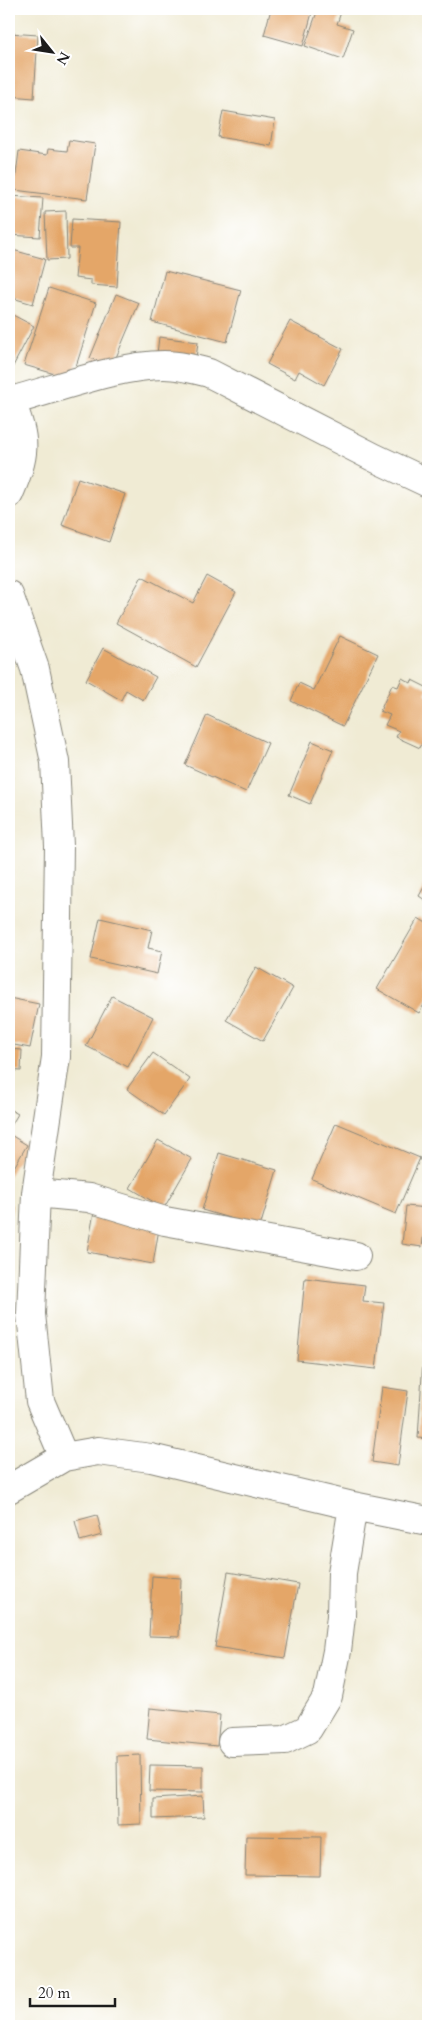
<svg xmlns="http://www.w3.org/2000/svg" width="437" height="2035" font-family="Cardo,serif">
	<rect width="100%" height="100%" fill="#fff"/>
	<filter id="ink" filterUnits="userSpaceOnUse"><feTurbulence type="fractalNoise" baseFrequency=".02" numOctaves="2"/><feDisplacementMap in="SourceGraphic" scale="10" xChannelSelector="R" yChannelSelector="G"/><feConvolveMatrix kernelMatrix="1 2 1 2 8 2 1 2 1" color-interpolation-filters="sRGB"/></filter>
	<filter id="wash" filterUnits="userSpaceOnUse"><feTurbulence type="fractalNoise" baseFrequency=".0096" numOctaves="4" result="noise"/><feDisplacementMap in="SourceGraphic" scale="20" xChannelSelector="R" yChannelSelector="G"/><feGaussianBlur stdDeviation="1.12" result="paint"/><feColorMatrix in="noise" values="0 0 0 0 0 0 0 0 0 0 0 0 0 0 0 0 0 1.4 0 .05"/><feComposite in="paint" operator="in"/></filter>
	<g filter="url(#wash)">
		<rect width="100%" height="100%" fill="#f0ebd4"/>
		<g id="blocks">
			<!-- building -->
			<path fill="#e4a668" d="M 271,9 L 313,9 L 303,46 L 264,35 Z
				M 318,9 L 342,9 L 337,24 L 353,29 L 343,59 L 305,46 Z
				M 9,33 L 38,35 L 34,98 L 9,96 Z
				M 223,111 L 275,120 L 271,146 L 218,137 Z
				M 69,140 L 95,144 L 87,199 L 14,190 L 19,151 L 47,155 L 48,149 L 67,151 Z
				M 9,196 L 43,198 L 40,237 L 9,235 Z
				M 66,211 L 67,259 L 47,260 L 45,212 Z
				M 72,219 L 121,222 L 117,287 L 91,285 L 91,280 L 75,278 L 78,248 L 70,248 Z
				M 9,249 L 45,259 L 33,304 L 9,297 Z
				M 165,271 L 241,290 L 227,342 L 152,322 Z
				M 49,288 L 96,303 L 72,379 L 24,365 Z
				M 116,294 L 139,303 L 112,367 L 90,358 Z
				M 9,313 L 34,326 L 9,374 Z
				M 290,321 L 343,349 L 324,385 L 299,371 L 295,379 L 267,364 Z
				M 159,337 L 198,342 L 196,359 L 157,354 Z
				M 78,478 L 125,494 L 109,542 L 62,525 Z
				M 142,576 L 193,603 L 207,576 L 236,592 L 196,667 L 116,623 Z
				M 340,636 L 378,654 L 343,726 L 291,701 L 299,683 L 314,690 Z
				M 103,648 L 156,677 L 143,700 L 126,690 L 121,700 L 86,680 Z
				M 402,678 L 411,683 L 412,680 L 428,688 L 425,694 L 428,695 L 428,735 L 426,734 L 420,748 L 396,737 L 399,731 L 385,725 L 390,715 L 380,711 L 392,685 L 398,687 Z
				M 207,715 L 268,743 L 246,792 L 185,765 Z
				M 312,741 L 333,750 L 310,804 L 289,795 Z
				M 9,773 L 14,777 L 9,784 Z
				M 428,880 L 428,902 L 419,896 Z
				M 100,918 L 152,930 L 148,948 L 162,951 L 157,974 L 91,959 Z
				M 418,918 L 428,924 L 428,998 L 419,1013 L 377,989 Z
				M 256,967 L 293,988 L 263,1041 L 226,1020 Z
				M 112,996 L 153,1017 L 128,1067 L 86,1046 Z
				M 9,998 L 39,1004 L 30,1048 L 9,1044 Z
				M 9,1049 L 22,1050 L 21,1071 L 9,1070 Z
				M 153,1053 L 190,1079 L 164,1115 L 127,1089 Z
				M 9,1109 L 18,1114 L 9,1129 Z
				M 336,1123 L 420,1158 L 396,1214 L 312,1179 Z
				M 9,1134 L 27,1145 L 9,1176 Z
				M 158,1140 L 192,1159 L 164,1208 L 130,1188 Z
				M 219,1153 L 277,1170 L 260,1227 L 202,1210 Z
				M 9,1204 L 12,1204 L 10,1218 L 9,1218 Z
				M 406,1206 L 427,1208 L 422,1247 L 402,1244 Z
				M 94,1212 L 160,1223 L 153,1264 L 87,1252 Z
				M 305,1278 L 365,1285 L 363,1301 L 384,1303 L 376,1369 L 297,1360 Z
				M 428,1311 L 428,1439 L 418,1438 L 426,1312 Z
				M 382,1387 L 408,1391 L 398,1466 L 372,1462 Z
				M 97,1515 L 102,1535 L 80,1541 L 75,1521 Z
				M 228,1572 L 298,1584 L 285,1658 L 215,1647 Z
				M 152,1576 L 181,1578 L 179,1637 L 149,1636 Z
				M 150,1708 L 220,1715 L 217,1746 L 147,1739 Z
				M 140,1755 L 141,1824 L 118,1825 L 117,1756 Z
				M 150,1765 L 203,1766 L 203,1792 L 149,1791 Z
				M 203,1796 L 204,1817 L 153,1819 L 153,1799 Z
				M 246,1836 L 321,1837 L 320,1876 L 245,1875 Z"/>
		</g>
	</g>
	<g filter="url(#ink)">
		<use href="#blocks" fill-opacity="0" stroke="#868478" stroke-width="1"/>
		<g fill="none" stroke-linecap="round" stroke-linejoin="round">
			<!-- minor casing -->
			<g stroke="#868478" stroke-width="30">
				<path id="minor" d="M 9,400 L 11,401 C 27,443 26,453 9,494
					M 11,401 C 56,389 118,365 164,365 C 179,365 194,369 209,373 L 375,458 L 428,483
					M 9,595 L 35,669 L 55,762 L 59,846 L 56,1057 L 36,1193 L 31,1314 L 40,1401 L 64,1457
					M 36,1193 L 89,1198 L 165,1221 L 356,1256
					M 9,1489 L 64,1457 L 98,1451 L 151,1458 L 353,1506 L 428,1521
					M 232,1742 L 285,1740 L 308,1729 L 328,1696 L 337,1651 L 341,1616 L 342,1573 L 353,1506"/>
			</g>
			<!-- minor -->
			<use href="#minor" stroke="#fff" stroke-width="28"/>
		</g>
	</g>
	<!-- margin -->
	<rect width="437" height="2035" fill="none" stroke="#fff" stroke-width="30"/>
	<!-- north arrow -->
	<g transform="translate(52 52) rotate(120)" stroke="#ffffff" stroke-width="4" paint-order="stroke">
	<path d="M0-4L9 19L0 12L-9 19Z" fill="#1c1c1c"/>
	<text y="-8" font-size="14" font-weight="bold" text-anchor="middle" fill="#1c1c1c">N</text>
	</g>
	<!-- scale -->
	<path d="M30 1998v8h85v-8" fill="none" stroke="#1c1c1c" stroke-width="2.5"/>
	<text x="38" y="1998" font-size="15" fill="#1c1c1c" stroke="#ffffff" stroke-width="4" paint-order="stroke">20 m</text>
</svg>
